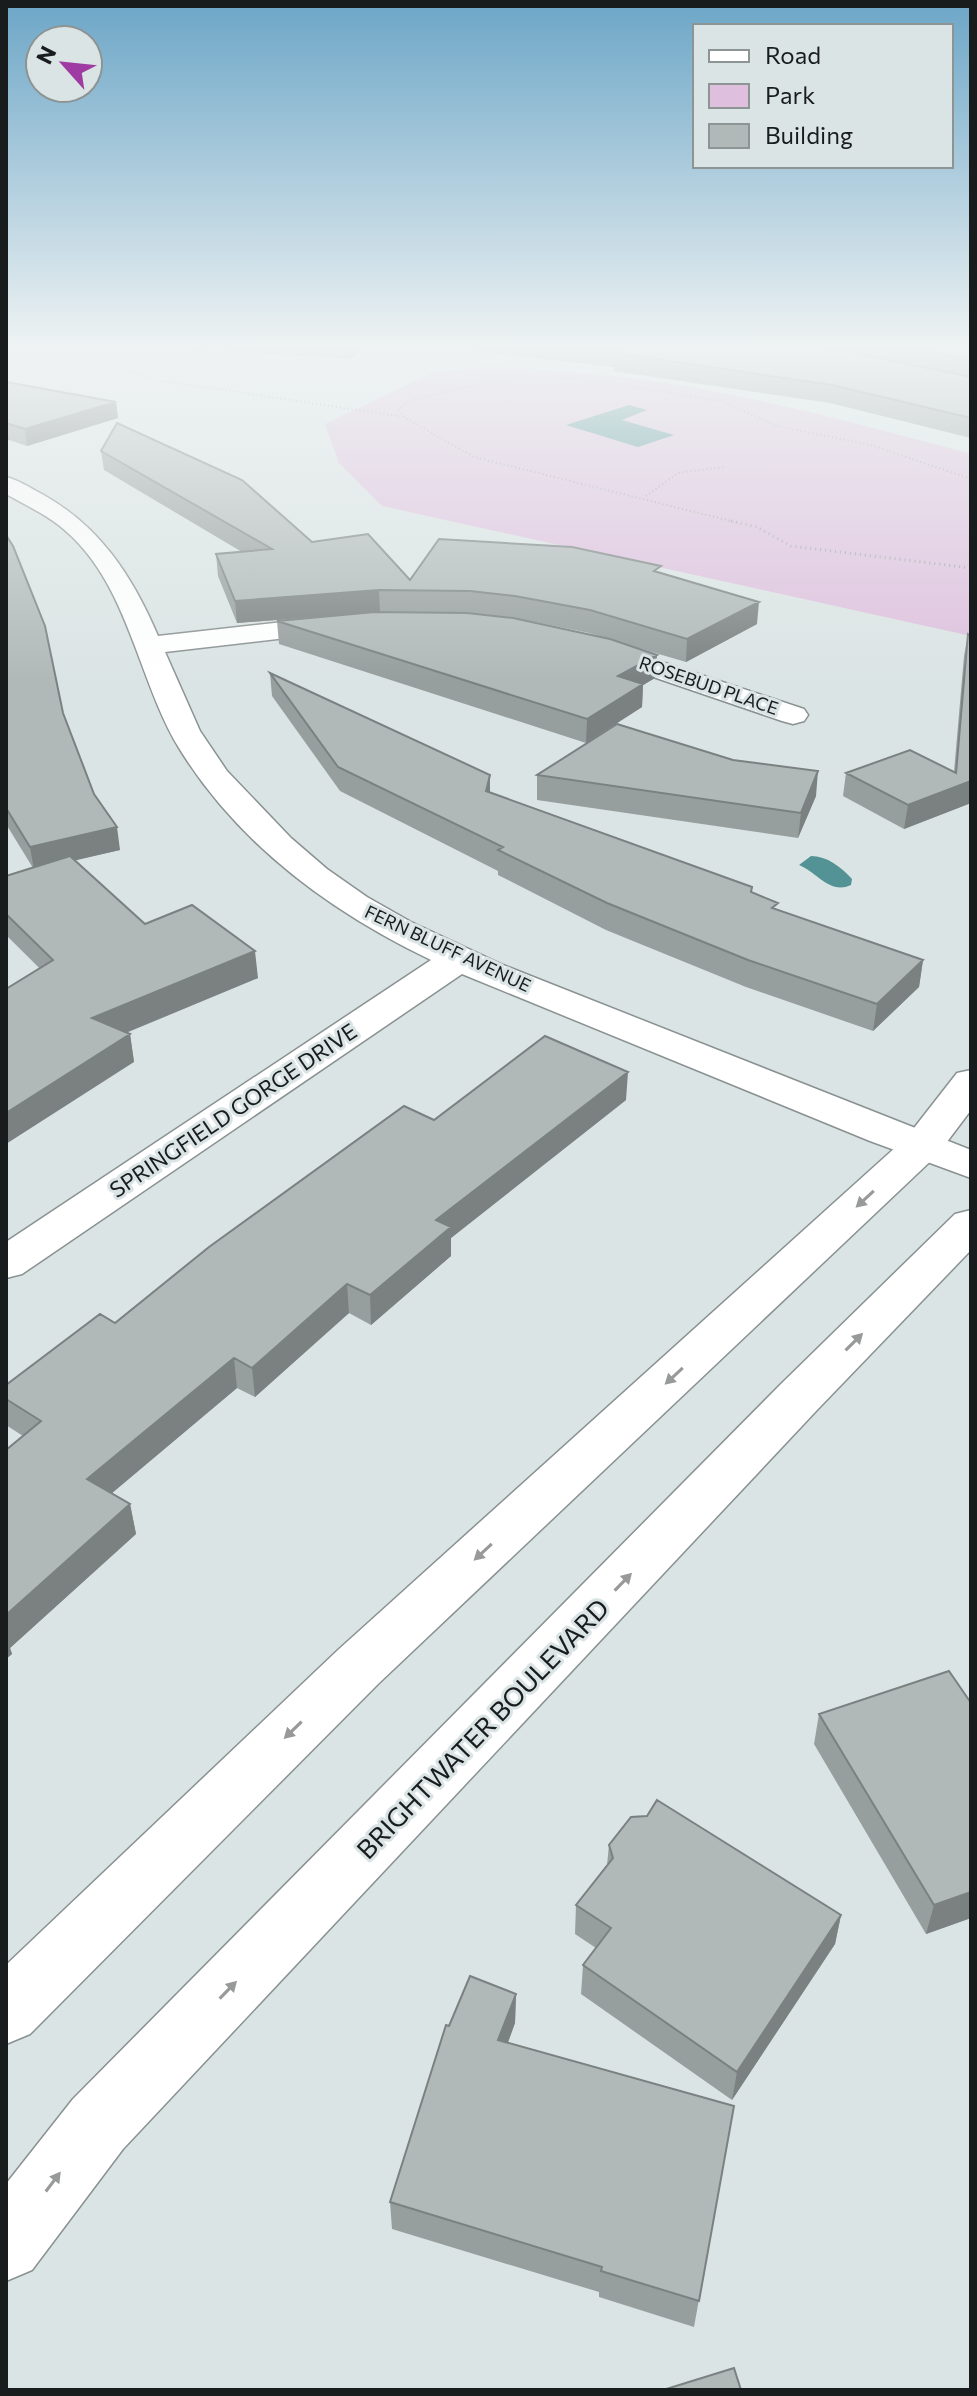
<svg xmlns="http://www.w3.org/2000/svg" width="977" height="2396" font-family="Commissioner,sans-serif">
	<rect width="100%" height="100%" fill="#dbe4e4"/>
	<!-- green -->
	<path fill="#dec0de" d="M 490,367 C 558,371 625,375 691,387 C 785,404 879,429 971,454 L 971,636 L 382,506 L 339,463 L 325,424 L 434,372 Z"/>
	<!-- water -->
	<path fill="#539295" d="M 629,405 L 647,410 L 622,420 L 674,435 L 638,447 L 566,425 Z
		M 811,856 C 827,856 841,867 852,879 L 851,885 C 830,895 817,872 799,865 Z"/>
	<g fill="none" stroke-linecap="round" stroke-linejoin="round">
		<!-- minor casing -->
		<g stroke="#899191" stroke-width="3">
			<path id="minor" d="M 6,477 C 18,480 29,487 40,493 C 99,525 132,575 158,636 L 337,616 L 347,618 L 351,624 L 347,630 L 337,632 L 165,652 L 200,731 L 227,771 L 291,838 L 327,869 L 367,897 L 411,922 L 503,965 L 971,1150 L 971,1178 L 870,1141 L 462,974 L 22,1274 L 6,1278 L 6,1242 L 431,960 C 331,912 238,844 179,748 C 138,680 129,588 68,533 C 50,516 27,506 6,494 Z
				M 599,641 L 804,709 L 808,715 L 804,721 L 793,724 L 782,721 L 589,655 L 585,649 L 589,643 Z"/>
		</g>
		<!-- tertiary casing -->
		<g stroke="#899191" stroke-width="3">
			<path id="tertiary" d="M 971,1070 L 971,1110 L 937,1155 L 378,1684 L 30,2034 L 6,2044 L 6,1965 L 338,1650 L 907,1137 L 957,1073 Z
				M 971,1210 L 971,1250 L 817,1410 L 123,2149 L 32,2270 L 6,2281 L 6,2184 L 73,2099 L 781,1384 L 955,1214 Z"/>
		</g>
		<!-- path-far1 -->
		<path stroke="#9ca3a3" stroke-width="2" stroke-dasharray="1 3" stroke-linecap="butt" d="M 87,345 L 121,369 L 163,381 L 404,417 L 474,457 L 739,523
			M 404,417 L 399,409 L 409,401 L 488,382 L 529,377 L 591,380 L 722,401 L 777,426 L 871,445 L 971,479
			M 646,496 L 678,473 L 723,467"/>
		<!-- path -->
		<path stroke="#9ca3a3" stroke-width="3" stroke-dasharray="1 4" stroke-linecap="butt" d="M 731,521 L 757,527 L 791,546 L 971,568"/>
		<!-- minor -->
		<use href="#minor" fill="#fff" fill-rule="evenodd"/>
		<!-- tertiary -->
		<use href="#tertiary" fill="#fff" fill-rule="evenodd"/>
	</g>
	<!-- wall -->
	<path fill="#979e9e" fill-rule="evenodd" d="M 180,345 L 366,345 L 351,359 L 207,350 L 197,352 Z
		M 421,345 L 971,345 L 971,438 L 830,403 L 613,371 L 614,367 Z
		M 6,382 L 116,402 L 118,418 L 27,446 L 9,440 L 6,441 Z
		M 101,451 L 312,542 L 410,580 L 661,573 L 757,624 L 686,662 L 611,640 L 657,655 L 655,678 L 643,685 L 642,707 L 586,743 L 279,644 L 277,621 L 351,614 L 237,623 L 218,576 L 216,554 L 242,552 L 104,470 ZM 520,619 L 589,633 L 610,639 Z
		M 6,535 L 63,713 L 94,794 L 120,850 L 75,860 L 145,924 L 258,978 L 126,1033 L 130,1034 L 134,1062 L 6,935 L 6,876 L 33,868 L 6,824 Z
		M 968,634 L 971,803 L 904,829 L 843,796 L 846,773 L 954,772 L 964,656 Z
		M 270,673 L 490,793 L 751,893 L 778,910 L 923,960 L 919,987 L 873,1031 L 746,987 L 606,930 L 498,875 L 498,871 L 340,791 L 272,696 Z
		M 537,775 L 816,796 L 798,838 L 537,800 Z
		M 626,1100 L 451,1238 L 451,1256 L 371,1325 L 349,1313 L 255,1397 L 237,1388 L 112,1493 L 130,1504 L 136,1534 L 10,1648 L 12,1654 L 6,1659 L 6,1450 L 23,1436 L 6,1425 L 6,1385 L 115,1323 L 434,1120 Z
		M 971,1703 L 971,1918 L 926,1934 L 814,1744 L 819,1714 Z
		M 609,1845 L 841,1915 L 835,1944 L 732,2100 L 581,1994 L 583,1965 L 596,1948 L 575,1934 L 576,1905 L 607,1865 Z
		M 516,1994 L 515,2023 L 508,2043 L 734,2106 L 694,2327 L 599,2297 L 599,2292 L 392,2229 L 390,2202 L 449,2026 Z"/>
	<!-- shaded-wall -->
	<path fill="#7b8181" d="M 197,345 L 207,345 L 207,350 L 197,352 Z
		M 351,345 L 366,345 L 351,359 Z
		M 116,402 L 118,418 L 27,446 L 25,429 Z
		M 6,423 L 9,440 L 6,441 Z
		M 379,590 L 380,612 L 237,623 L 235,601 Z
		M 759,602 L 757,624 L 686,662 L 687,639 Z
		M 657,655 L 655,678 L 643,685 L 642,707 L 586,743 L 587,719 L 618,676 Z
		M 818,771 L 816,796 L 798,838 L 801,813 Z
		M 490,775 L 490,799 L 486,791 Z
		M 971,781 L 971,803 L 904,829 L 908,805 Z
		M 117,827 L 120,850 L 34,870 L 30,847 Z
		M 255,951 L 258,978 L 96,1045 L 92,1018 Z
		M 923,960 L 919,987 L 873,1031 L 877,1004 Z
		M 130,1034 L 134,1062 L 6,1144 L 6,1113 Z
		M 628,1072 L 626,1100 L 451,1238 L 451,1256 L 371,1325 L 370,1295 L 436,1220 Z
		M 347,1284 L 349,1313 L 255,1397 L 252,1368 Z
		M 234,1358 L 237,1388 L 93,1509 L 87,1479 Z
		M 130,1504 L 136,1534 L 10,1648 L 12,1654 L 6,1659 L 6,1615 Z
		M 971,1892 L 971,1918 L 926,1934 L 934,1905 Z
		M 841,1915 L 835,1944 L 732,2100 L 737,2072 Z
		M 516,1994 L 515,2023 L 498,2068 L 498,2040 Z"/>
	<!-- building -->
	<path fill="#b0b8b8" stroke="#7b8181" stroke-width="2" d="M 578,345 L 803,345 L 849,352 L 971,377 L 971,418 L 832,385 L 614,353 L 620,350 Z
		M 899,345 L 971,345 L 971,360 Z
		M 6,382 L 116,402 L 25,429 L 6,423 Z
		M 117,423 L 242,480 L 312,542 L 368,534 L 410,580 L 439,539 L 572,547 L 661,566 L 654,571 L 759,602 L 687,639 L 590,610 L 515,596 L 470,591 L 379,590 L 235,601 L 216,554 L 272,549 L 101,451 Z
		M 6,535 L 13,546 L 45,626 L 63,713 L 94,794 L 117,827 L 30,847 L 6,808 Z
		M 375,612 L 467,613 L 513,618 L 610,639 L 657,655 L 618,676 L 643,684 L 587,719 L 277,621 Z
		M 968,634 L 971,636 L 971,781 L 908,805 L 846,773 L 910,750 L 956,773 Z
		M 270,673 L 490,775 L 486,791 L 752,887 L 751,892 L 778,903 L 772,908 L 923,960 L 877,1004 L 748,960 L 607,903 L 498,850 L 503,847 L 338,767 Z
		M 617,724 L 733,760 L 818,771 L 801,813 L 537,775 Z
		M 70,856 L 145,924 L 192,905 L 255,951 L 92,1018 L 130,1034 L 6,1113 L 6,989 L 53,960 L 6,914 L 6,876 Z
		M 545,1036 L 628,1072 L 436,1220 L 451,1227 L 370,1295 L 347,1284 L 252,1368 L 234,1358 L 87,1479 L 130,1504 L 6,1615 L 6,1450 L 41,1421 L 6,1399 L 6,1385 L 100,1314 L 115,1323 L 209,1247 L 404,1106 L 434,1120 Z
		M 949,1671 L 971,1703 L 971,1892 L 934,1905 L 819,1714 Z
		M 657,1800 L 841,1915 L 737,2072 L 583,1965 L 611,1928 L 576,1905 L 613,1858 L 609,1845 L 631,1817 L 647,1816 Z
		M 470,1976 L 516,1994 L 498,2040 L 734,2106 L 699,2301 L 601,2271 L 602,2267 L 390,2202 L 446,2025 L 449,2026 Z
		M 734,2368 L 741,2390 L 663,2390 Z"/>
	<!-- one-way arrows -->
	<defs><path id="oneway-solid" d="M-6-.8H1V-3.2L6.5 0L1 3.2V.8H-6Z" transform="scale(2)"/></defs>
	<g fill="#989999">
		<use href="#oneway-solid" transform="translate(865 1199) rotate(137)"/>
		<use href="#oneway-solid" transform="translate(854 1342) rotate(-45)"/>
		<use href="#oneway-solid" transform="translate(674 1376) rotate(137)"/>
		<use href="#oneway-solid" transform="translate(483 1552) rotate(137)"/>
		<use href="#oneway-solid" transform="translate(623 1582) rotate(-46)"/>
		<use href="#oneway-solid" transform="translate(293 1730) rotate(136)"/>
		<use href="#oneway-solid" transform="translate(228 1990) rotate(-46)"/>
		<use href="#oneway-solid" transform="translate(53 2182) rotate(-53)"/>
	</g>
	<!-- sky -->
	<linearGradient id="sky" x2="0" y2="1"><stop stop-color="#6ca6c7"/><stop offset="0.51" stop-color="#eff3f3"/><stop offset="1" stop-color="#eff3f3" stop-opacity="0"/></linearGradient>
	<rect width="977" height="680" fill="url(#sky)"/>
	<g text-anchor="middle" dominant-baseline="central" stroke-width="6" stroke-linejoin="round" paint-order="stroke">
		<!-- far-street labels -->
		<g font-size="18" fill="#191c1d" stroke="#dbe4e4">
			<text transform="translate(709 685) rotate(19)">ROSEBUD PLACE</text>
			<text transform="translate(448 948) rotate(25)">FERN BLUFF AVENUE</text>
		</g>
		<!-- street labels -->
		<g font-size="22" fill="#191c1d" stroke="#dbe4e4">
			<text transform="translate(233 1110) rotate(-34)">SPRINGFIELD GORGE DRIVE</text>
		</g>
		<!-- near-street labels -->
		<g font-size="26" fill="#191c1d" stroke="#dbe4e4">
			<text transform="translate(482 1728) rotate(-46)">BRIGHTWATER BOULEVARD</text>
		</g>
	</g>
	<!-- border -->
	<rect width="977" height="2396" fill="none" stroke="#191c1d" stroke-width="16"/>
	<!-- legend -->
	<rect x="693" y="24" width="260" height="144" fill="#dbe4e4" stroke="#8d9494" stroke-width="2"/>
	<rect x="709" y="50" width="40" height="12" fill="#ffffff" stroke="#8d9494" stroke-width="2"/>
	<text x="765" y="64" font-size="24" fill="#191c1d">Road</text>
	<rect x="709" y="84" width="40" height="24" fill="#dec0de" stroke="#8d9494" stroke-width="2"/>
	<text x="765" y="104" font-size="24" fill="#191c1d">Park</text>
	<rect x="709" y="124" width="40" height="24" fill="#b0b8b8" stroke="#8d9494" stroke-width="2"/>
	<text x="765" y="144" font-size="24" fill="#191c1d">Building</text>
	<!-- north arrow -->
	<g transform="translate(64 64) rotate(297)"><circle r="38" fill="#dbe4e4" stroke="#8d9494" stroke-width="2"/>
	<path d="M0-6L14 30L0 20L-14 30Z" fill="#9f3ca3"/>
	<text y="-12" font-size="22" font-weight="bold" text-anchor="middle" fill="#191c1d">N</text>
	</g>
</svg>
